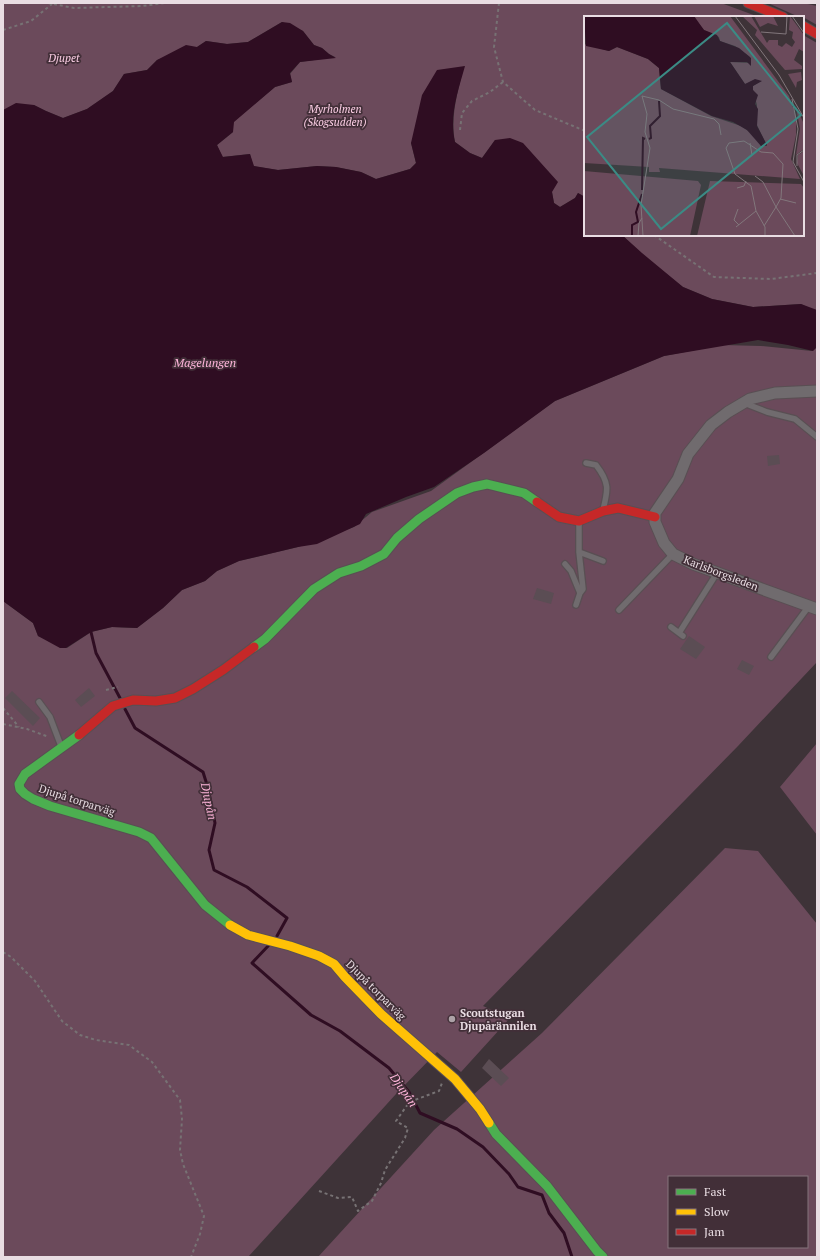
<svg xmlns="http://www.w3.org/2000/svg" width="820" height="1260" font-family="'PT Serif',serif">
	<rect width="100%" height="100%" fill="#3e3338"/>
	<!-- green -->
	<path fill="#6b4a5b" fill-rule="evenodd" d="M 3,3 L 721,3 L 759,17 L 585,17 L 585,197 L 578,193 L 575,198 L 560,207 L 554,203 L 552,192 L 495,140 L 482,158 L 470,153 L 455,142 C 450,116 458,91 464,66 L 411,143 L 416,163 L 410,169 L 376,179 L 361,172 L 336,167 L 317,166 L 278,170 L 253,166 L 250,154 L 222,157 L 217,145 L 233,132 L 233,122 L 275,87 L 292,82 L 290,74 L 300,62 L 335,57 L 329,54 L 322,48 L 314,45 L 303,31 L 282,22 L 248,42 L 227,44 L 206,41 L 197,47 L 157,60 L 147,70 L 124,74 L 113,91 L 87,109 L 63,118 L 46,111 L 34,105 L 3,110 Z
		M 768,3 L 803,3 L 817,6 L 817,25 L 803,17 L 799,17 Z
		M 803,35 L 817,43 L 817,312 L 801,304 L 753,307 L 712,299 L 683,287 L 645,257 L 622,235 L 803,235 Z
		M 722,345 L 761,346 L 812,351 L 817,347 L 817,662 L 738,746 L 483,1006 L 510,1018 L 461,1072 L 437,1052 L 396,1094 L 248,1257 L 3,1257 L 3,601 L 33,623 L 38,636 L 67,648 L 91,632 L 112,627 L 137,628 L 163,608 L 182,590 L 205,581 L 217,571 L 239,561 L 298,547 L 354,527 L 372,512 L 431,491 L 555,401 L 664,356 Z
		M 817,743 L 817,835 L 780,787 Z
		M 725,848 L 758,851 L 817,924 L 817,1257 L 318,1257 L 434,1130 L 542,1033 ZM 669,1177 L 807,1177 L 807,1247 L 669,1247 Z"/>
	<!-- water -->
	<path fill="#2f0d22" d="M 282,22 L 290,23 L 303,31 L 314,45 L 322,48 L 329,54 L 336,58 L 300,62 L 290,73 L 292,82 L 275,87 L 234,122 L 233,132 L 217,145 L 223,157 L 250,154 L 254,166 L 278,170 L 317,166 L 336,167 L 361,172 L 376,179 L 410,169 L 416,163 L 411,143 L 422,95 L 437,70 L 465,66 C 458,91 449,116 455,142 L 470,153 L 482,158 L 495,140 L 510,138 L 523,143 L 558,182 L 552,192 L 554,203 L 560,207 L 575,198 L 578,193 L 585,197 L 585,235 L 622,235 L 642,253 L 683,287 L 712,299 L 753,307 L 801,304 L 817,310 L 817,347 L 813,351 L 788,345 L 758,340 L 664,356 L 555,401 L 484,453 L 434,487 L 406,497 L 366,514 L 360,524 L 317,544 L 298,547 L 239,561 L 217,571 L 205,581 L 182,590 L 163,608 L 137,628 L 112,627 L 91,632 L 66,648 L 60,648 L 38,636 L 33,623 L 3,601 L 3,110 L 16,103 L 34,105 L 46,111 L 63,118 L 87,109 L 113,91 L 124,74 L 147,70 L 157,60 L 186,45 L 197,47 L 206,41 L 227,44 L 248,42 Z"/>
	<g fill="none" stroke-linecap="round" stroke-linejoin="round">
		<!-- stream -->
		<path stroke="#2f0d22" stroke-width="3" d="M 91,632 L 96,653 L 120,698
			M 125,709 L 135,728 L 203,772 L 208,788 L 215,823 L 209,850 L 214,870 L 247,887 L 287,918 L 277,936
			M 269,945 L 252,963 L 311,1015 L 340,1031 L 389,1068 L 409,1092 L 420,1113 L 457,1129 L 483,1147 L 509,1174 L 518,1187 L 542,1195 L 549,1213 L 564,1233 L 572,1257"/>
	</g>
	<!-- building -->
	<path fill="#5b4d54" d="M 779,455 L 780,464 L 768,466 L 767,456 Z
		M 537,588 L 554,593 L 551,604 L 533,599 Z
		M 689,636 L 705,647 L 696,659 L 680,649 Z
		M 742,660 L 754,666 L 749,675 L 737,669 Z
		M 89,688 L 95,696 L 81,707 L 75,700 Z
		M 12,691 L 40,718 L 33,726 L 5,698 Z
		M 489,1059 L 509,1078 L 501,1086 L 482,1068 Z"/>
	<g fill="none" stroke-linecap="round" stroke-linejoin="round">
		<!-- lane casing -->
		<g stroke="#594f53" stroke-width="8">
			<path id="lane" d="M 744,403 L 767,412 L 795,419 L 817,437
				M 586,463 L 596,465 C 610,483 608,490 603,510
				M 579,552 L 603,561
				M 565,564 L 571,571 L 580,593
				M 576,605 L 580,593 L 583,589 L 579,552 L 579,521
				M 619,610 L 673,554
				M 671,627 L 679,633
				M 683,636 L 679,633 L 717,573
				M 771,657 L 809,606
				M 39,702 L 50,717 L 61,746"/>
		</g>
		<!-- street casing -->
		<g stroke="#594f53" stroke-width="13">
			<path id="street" d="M 817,391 L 775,393 L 750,399 L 728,412 L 711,425 L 688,454 L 678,479 L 655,513 L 655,522 L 664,543 L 673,554 L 693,564 L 817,609"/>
		</g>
		<!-- fast casing -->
		<g stroke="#594f53" stroke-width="11">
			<path id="fast" d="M 254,647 L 265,639 L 314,589 L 339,573 L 361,566 L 384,554 L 397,538 L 419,519 L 457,493 L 473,487 L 487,484 L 524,493 L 537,502
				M 79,735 L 25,774 L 19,784 L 20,789 L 25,794 L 33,799 L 50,806 L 139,832 L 151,838 L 205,905 L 230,925
				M 489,1123 L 496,1134 L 547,1186 L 597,1251 L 603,1257"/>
		</g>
		<!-- slow casing -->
		<g stroke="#594f53" stroke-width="11">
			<path id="slow" d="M 230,925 L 248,935 L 290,946 L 319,956 L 334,964 L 345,977 L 381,1014 L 455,1079 L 480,1109 L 489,1123"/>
		</g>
		<!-- jam casing -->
		<g stroke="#594f53" stroke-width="11">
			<path id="jam" d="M 748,3 L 783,17
				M 803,26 L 817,34
				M 537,502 L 559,517 L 579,521 L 603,511 L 618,508 L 655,517
				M 79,735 L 113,706 L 133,700 L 156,701 L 175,698 L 193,689 L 223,670 L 254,647"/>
		</g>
		<!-- path -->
		<path stroke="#777274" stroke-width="2" stroke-dasharray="3 3" stroke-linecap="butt" d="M 48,3 L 74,8 L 142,6 L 165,3
			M 499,3 L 494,47 L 503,82 L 535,110 L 585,131
			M 3,30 L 31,21 L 52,4
			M 460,130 L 462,113 L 472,101 L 490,92 L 503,82
			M 654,235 L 714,277 L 771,279 L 817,273
			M 106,690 L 118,687
			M 3,708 L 19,727
			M 3,724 L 27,729 L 49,737
			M 3,952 L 11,957 L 35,981 L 62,1021 L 80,1035 L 96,1040 L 129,1045 L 152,1062 L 180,1100 L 182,1119 L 180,1150 L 183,1164 L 204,1216 L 200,1234 L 191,1257
			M 319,1191 L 338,1198 L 352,1197 L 358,1211 L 372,1201 L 381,1183 L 385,1170 L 405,1138 L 408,1128 L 396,1121 L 408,1104 L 412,1101 L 439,1091 L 442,1083"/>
		<!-- lane -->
		<use href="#lane" stroke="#706b6e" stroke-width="5.5"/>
		<!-- street -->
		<use href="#street" stroke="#706b6e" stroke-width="11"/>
		<!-- fast -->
		<use href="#fast" stroke="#4caf50" stroke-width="9"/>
		<!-- slow -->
		<use href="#slow" stroke="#ffc107" stroke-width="9"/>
		<!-- jam -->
		<use href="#jam" stroke="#c62828" stroke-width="9"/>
	</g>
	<!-- markers -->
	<circle fill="#ada2a7" stroke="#422f38" stroke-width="1.5" cx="452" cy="1019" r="4"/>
	<g text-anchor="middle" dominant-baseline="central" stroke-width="3.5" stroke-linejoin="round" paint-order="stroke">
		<!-- park labels -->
		<g font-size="11" font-style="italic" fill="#fdcfe6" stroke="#422f38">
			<text x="64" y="58">Djupet</text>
			<text x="335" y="109">Myrholmen<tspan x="335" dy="13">(Skogsudden)</tspan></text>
		</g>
		<!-- street labels -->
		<g font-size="11" fill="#e9dde3" stroke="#422f38">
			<text transform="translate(721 573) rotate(21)">Karlsborgsleden</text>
			<text transform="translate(77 800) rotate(18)">Djupå torparväg</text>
			<text transform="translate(376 990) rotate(45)">Djupå torparväg</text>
		</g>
		<!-- poi labels -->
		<g font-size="11" font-weight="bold" fill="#e9dde3" stroke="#422f38" text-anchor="start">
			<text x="460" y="1013">Scoutstugan<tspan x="460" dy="13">Djupårännilen</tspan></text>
		</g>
		<!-- water labels -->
		<g font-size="12" font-style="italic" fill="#ffb5db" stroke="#422f38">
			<text x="205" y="362">Magelungen</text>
			<text transform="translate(209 801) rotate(78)">Djupån</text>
			<text transform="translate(404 1090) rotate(55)">Djupån</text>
		</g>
	</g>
	<!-- overview -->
	<g transform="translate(584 16)">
		<rect width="220" height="220" fill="#3e3338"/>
		<path d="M 146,0 L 205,80 L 212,100 L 212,119 L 207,143 L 216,163 L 75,152 L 76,156 L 65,156 L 65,151 L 0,147 L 0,28 L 25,35 L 33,31 L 64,43 L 75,52 L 77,73 L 127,100 L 157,110 L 170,119 L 177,130 L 183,130 L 173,109 L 173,89 L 169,74 L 169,70 L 177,65 L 161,68 L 146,46 L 167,47 L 166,41 L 151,30 L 136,25 L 135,21 L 120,14 L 109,1 ZM 158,0 L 167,0 L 183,27 L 185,24 L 194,24 L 194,29 L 198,31 L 202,27 L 208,31 L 211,26 L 208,22 L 209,16 L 205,14 L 206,0 L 220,19 L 220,36 L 215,33 L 210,44 L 218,50 L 218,53 L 201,54 L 171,19 L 173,14 ZM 170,0 L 189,0 L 194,10 L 184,7 L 176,11 ZM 217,56 L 218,64 L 213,66 L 212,72 L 204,58 ZM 212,91 L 220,108 L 220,133 L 212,139 L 216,113 ZM 220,135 L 220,160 L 213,147 L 214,139 ZM 0,155 L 114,165 L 117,169 L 106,220 L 0,220 ZM 126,165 L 217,168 L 220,172 L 220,220 L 113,220 Z" fill="#6b4a5b"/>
		<path d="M 0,0 L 110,0 L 120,14 L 133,19 L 136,25 L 155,32 L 167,42 L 167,50 L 163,46 L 146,46 L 161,68 L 171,63 L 178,65 L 169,70 L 169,74 L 174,79 L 171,88 L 174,93 L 173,110 L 183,129 L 177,130 L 163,114 L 149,106 L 128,100 L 77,73 L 75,52 L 64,43 L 33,31 L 25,35 L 2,30 Z" fill="#2f0d22"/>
		<path fill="none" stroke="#2f0d22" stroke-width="2" d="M 65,123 L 67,122 L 66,110 L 76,100 L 75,85M 58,174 L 59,122 L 61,123M 48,220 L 48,209 L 54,206 L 52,196 L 58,178"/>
		<path fill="none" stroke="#82777c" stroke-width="1" d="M 151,0 L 195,59 L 220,102M 208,0 L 220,17M 177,16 L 202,18 L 203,0M 208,83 L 214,113 L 209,146 L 220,166M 145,127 L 142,132 L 151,158 L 167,170 L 172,195 L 181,211 L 181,220M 145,127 L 160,125 L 177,136 L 189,137M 166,127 L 168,139M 189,137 L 199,148 L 197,182 L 192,191 L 211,220M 213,150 L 213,139 L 220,134M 171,160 L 179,166 L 192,191 L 180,210M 153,172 L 160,170 L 162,165M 196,183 L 212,187M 154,193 L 150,204 L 155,209M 152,211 L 172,195M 54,220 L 55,207 L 58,202M 59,220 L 57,189 L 66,132 L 61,116 L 63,98 L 58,80 L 75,84 L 89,93 L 130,103 L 135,108 L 137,119"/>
		<path fill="#3b8b85" fill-opacity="0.15" stroke="#3b8b85" stroke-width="2" d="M 143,7 L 217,99 L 77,213 L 3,121 Z"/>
		<rect width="220" height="220" fill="none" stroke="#e9dde3" stroke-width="2"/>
	</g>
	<!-- border -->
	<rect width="820" height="1260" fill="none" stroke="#e9dde3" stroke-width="8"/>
	<!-- legend -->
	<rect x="668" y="1176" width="140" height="72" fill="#422f38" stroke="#85757c"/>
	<rect x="676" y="1189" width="20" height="6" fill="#4caf50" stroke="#85757c"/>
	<text x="704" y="1196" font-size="12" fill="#e9dde3">Fast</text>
	<rect x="676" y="1209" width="20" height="6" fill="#ffc107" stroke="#85757c"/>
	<text x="704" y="1216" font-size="12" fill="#e9dde3">Slow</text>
	<rect x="676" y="1229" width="20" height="6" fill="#c62828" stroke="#85757c"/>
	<text x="704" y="1236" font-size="12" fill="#e9dde3">Jam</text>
</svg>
